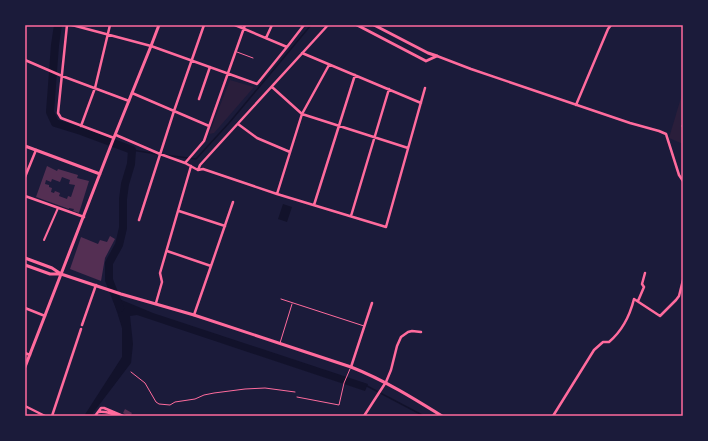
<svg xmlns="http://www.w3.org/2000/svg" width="708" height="441" font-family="'Times New Roman',serif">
	<rect width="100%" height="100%" fill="#1b1b3a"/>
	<!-- green -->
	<path fill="#2a1e3b" d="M 230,80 L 254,87 L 214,133 L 209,134 Z
		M 683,91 L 683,144 L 669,138 Z"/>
	<!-- water -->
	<path fill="#12122b" d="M 283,204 L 292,207 L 287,222 L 278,219 Z
		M 112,296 L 153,313 L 368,384 L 365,391 L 137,315 L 130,316 L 133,344 L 131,363 L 93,413 L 92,416 L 84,416 L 122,357 L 122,328 Z"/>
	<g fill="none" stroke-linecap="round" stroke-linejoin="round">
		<!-- stream -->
		<path stroke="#12122b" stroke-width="1.5" d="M 132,150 L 157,154
			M 165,155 L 196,159 L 229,123 L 311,25
			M 367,386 L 424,416"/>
		<!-- river -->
		<path stroke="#12122b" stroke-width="8" d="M 58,25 L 55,45 L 50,112 L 55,123 L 81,131 L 132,150 L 131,164 L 125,184 L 123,199 L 123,228 L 119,245 L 109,263 L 109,280 L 120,308"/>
	</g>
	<!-- building -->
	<path fill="#542f53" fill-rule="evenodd" d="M 47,166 L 57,171 L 58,169 L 78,175 L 77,178 L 89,181 L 79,213 L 73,211 L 74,209 L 69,208 L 69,209 L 36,197 ZM 62,177 L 70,180 L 69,184 L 75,185 L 71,197 L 68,196 L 67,199 L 59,196 L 60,193 L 55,191 L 54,193 L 51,192 L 52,188 L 49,187 L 49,185 L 45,184 L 46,180 L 51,182 L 52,179 L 60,182 Z
		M 110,236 L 115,239 L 105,258 L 101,281 L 70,269 L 81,237 L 98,244 L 100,240 L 107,242 Z
		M 125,409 L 132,413 L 130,416 L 128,416 L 123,413 Z"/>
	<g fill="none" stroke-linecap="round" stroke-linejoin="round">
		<!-- path -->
		<path stroke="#ff6b9d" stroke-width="1" d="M 682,126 L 683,128"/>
		<!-- service -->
		<path stroke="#ff6b9d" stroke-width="1" d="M 237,52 L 253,58
			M 281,299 L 364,326
			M 280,343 L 292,304
			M 131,372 L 145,383 L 156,402 L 159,404 L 170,405 L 175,402 L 195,399 L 204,395 L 214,393 L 245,389 L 265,388 L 295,392
			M 297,397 L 339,405 L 344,383 L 350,369"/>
		<!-- pedestrian -->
		<path stroke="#ff6b9d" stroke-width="2" d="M 44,240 L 58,208"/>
		<!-- minor -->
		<path stroke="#ff6b9d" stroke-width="2.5" d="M 67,25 L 58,113 L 61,118 L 114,138
			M 72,25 L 151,46 L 257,84 L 287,47 L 304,25
			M 235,25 L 287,47
			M 266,38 L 272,25
			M 302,53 L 421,103
			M 437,56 L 471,69 L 630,123 L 659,131 L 666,134 L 679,175 L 683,181
			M 25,60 L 62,76 L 129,101
			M 272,87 L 302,114 L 408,148
			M 132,93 L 209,126
			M 199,99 L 210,67
			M 576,105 L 608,29 L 611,25
			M 238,124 L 257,138 L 290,152
			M 81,126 L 95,88 L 110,25
			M 116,135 L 160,154 L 185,163 L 198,170 L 203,169 L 277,194 L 386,227 L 425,88
			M 185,163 L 204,141 L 245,25
			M 198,170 L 200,165 L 328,25
			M 25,177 L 36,150
			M 277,194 L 302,114 L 329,65
			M 25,196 L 84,217
			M 314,205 L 355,75
			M 179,211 L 225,226
			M 351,216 L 389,89
			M 139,220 L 174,111 L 204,25
			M 167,251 L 211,266
			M 638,301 L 644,287 L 642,284 L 645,273
			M 156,303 L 162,282 L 160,273 L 191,166
			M 25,308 L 45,316
			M 194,315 L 211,266 L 233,202
			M 82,325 L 96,285
			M 25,353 L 30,355
			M 351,367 L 372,303
			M 25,406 L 45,416
			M 98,412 L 101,408 L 104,408 L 123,416
			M 52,416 L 81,329
			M 95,416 L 98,412 C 105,411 111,413 117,416
			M 364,416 L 386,382 L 391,370 L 397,346 L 401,337 L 408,332 L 412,331 L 421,332
			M 553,416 L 594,350 L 603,342 L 609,342 C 622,331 630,315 634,299 L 660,316 L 676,300 L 679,296 L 683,280"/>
		<!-- tertiary -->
		<path stroke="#ff6b9d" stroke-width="3" d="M 357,25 L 426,61 L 437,56
			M 374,25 L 428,53 L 437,56
			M 25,146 L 100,174
			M 25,258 L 52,268 L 61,274 L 121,294 L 194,315 L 351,367 C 384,380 413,398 442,416
			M 25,265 L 50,274 L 61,274
			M 25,367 L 113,140 L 151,46 L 159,25"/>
	</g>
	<!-- border -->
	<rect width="708" height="441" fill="none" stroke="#1b1b3a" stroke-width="52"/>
	<rect x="26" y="26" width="656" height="389" fill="none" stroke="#ff6b9d" stroke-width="1.5"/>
</svg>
